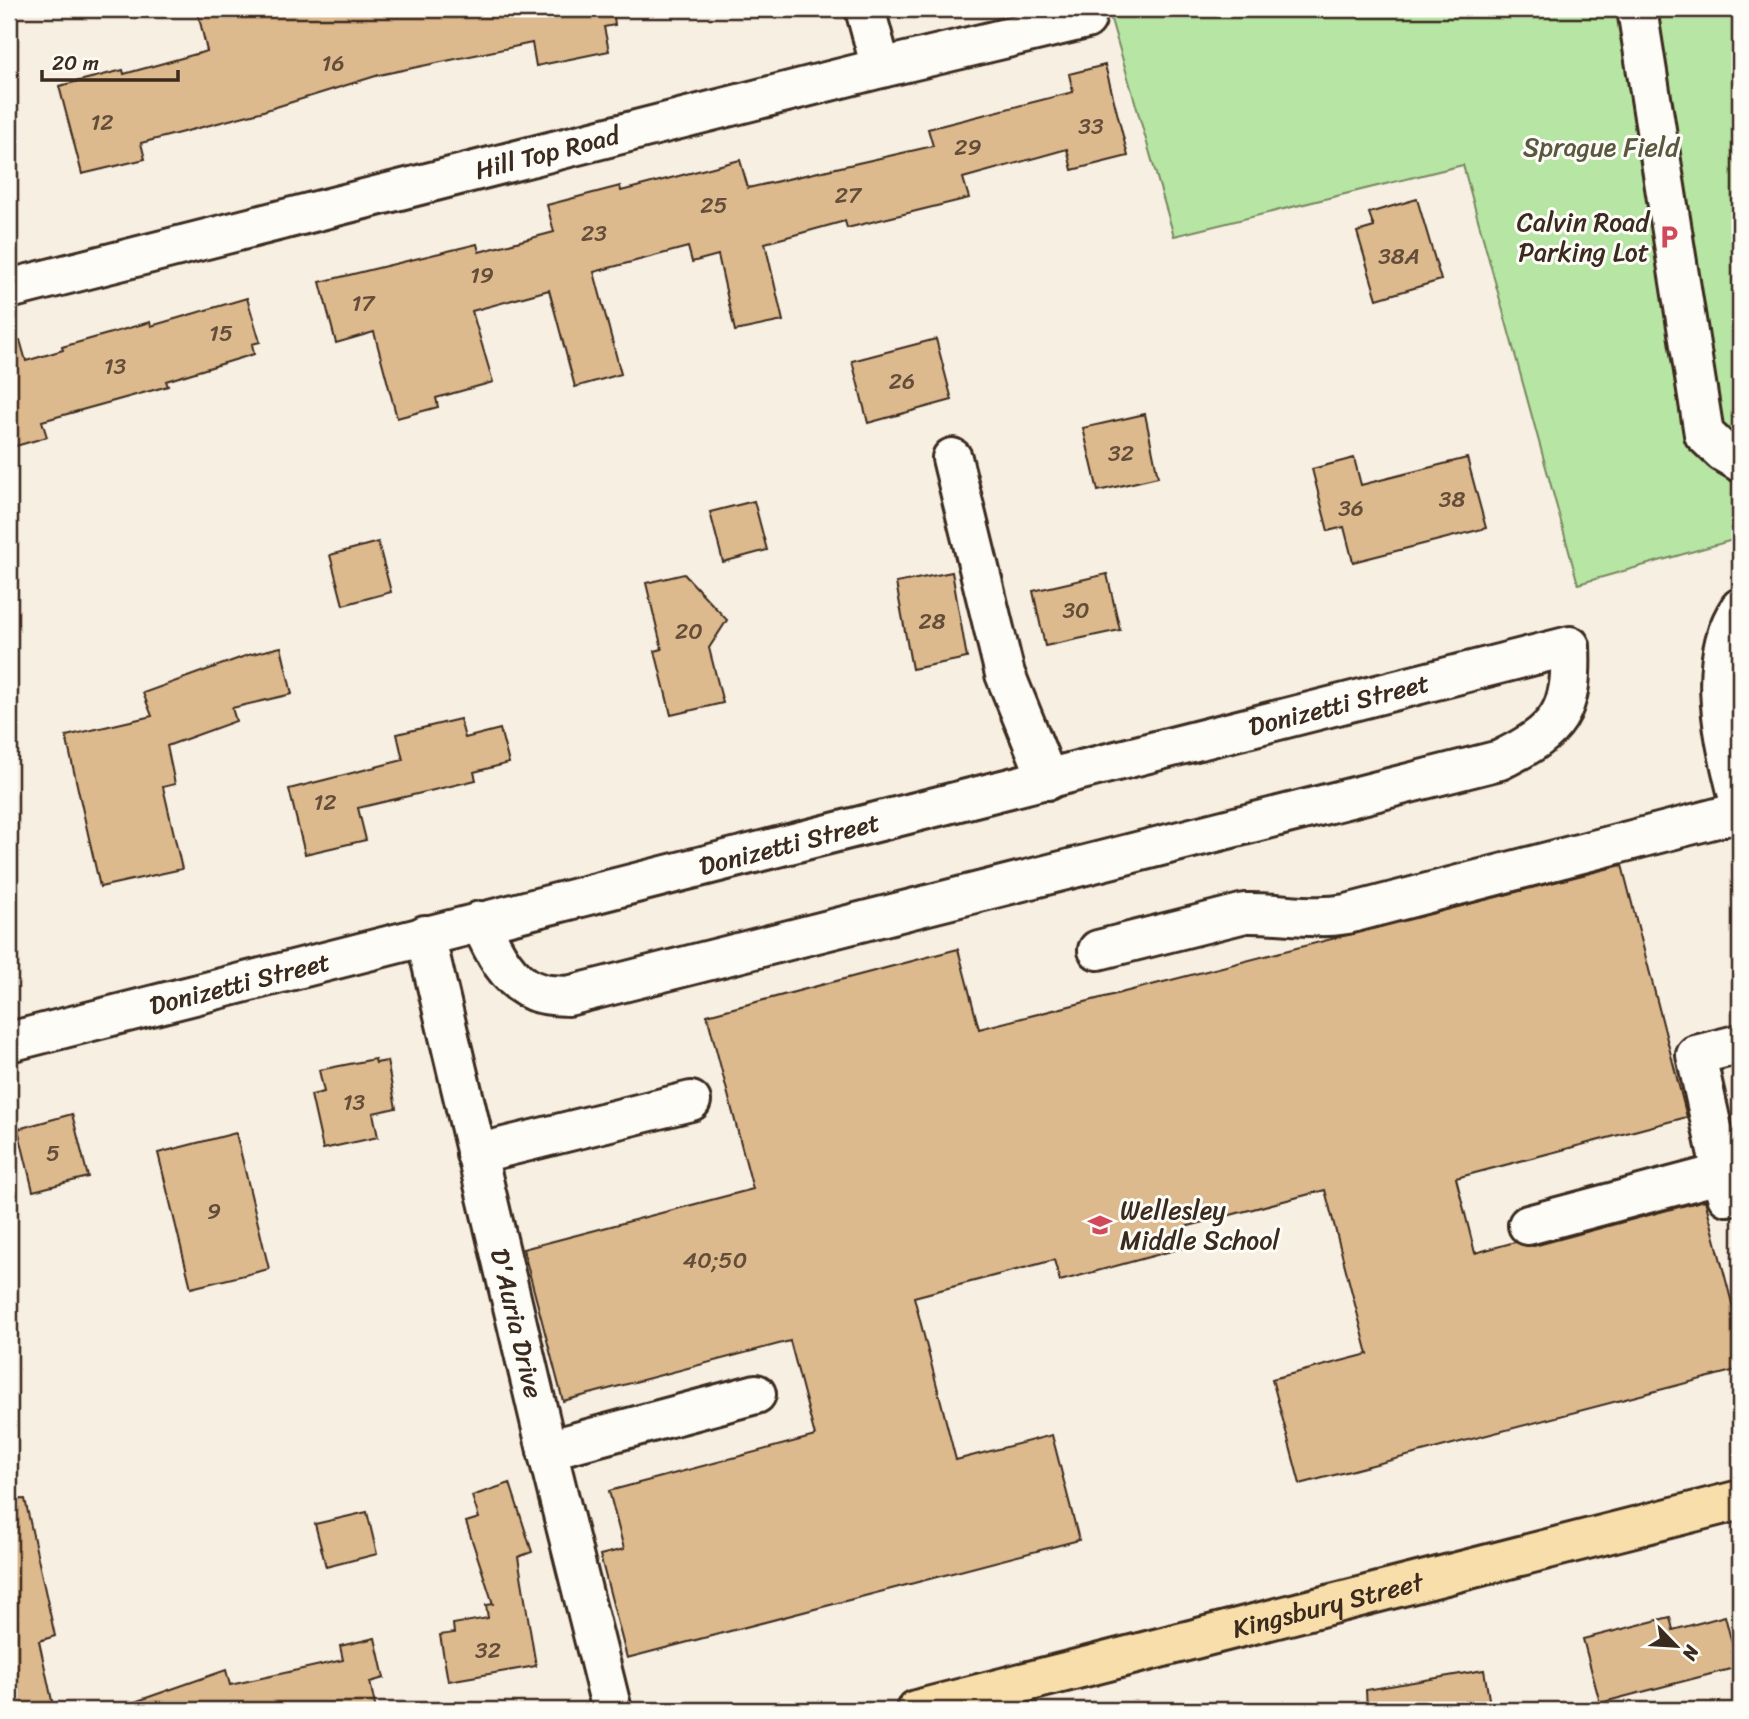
<svg xmlns="http://www.w3.org/2000/svg" width="1749" height="1719" font-family="Sriracha,sans-serif">
	<rect width="100%" height="100%" fill="#f7efe2"/>
	<filter id="ink" filterUnits="userSpaceOnUse"><feTurbulence type="fractalNoise" baseFrequency=".0143" numOctaves="2"/><feDisplacementMap in="SourceGraphic" scale="14" xChannelSelector="R" yChannelSelector="G"/><feConvolveMatrix kernelMatrix="1 2 1 2 8 2 1 2 1" color-interpolation-filters="sRGB"/></filter>
	<g filter="url(#ink)">
		<!-- green -->
		<path fill="#b6e5a4" stroke="#788861" stroke-width="2" d="M 1108,9 L 1740,9 L 1740,538 L 1578,584 L 1463,165 L 1174,236 Z"/>
		<!-- building -->
		<path fill="#ddb98e" stroke="#3b2a1e" stroke-width="2" d="M 197,9 L 613,9 L 615,25 L 604,27 L 609,51 L 536,66 L 532,43 L 379,75 L 260,112 L 141,143 L 145,159 L 82,174 L 59,86 L 123,70 L 124,74 L 207,51 Z
			M 1105,65 L 1128,156 L 1072,170 L 1067,149 L 963,178 L 969,198 L 847,228 L 845,221 L 765,243 L 783,321 L 735,331 L 718,255 L 692,262 L 688,247 L 594,272 L 621,374 L 575,387 L 549,290 L 472,311 L 493,382 L 436,398 L 438,407 L 397,418 L 374,332 L 336,343 L 320,282 L 477,244 L 479,252 L 554,232 L 547,205 L 620,186 L 621,191 L 740,160 L 748,188 L 933,146 L 928,129 L 1073,92 L 1069,74 Z
			M 1417,199 L 1441,280 L 1377,299 L 1357,232 L 1374,227 L 1369,213 Z
			M 247,298 L 260,342 L 252,344 L 254,354 L 166,381 L 168,386 L 42,421 L 47,437 L 9,448 L 9,341 L 20,340 L 26,361 L 63,350 L 62,347 L 150,322 L 151,326 Z
			M 936,339 L 952,400 L 868,423 L 852,361 Z
			M 1145,414 L 1158,477 L 1098,491 L 1083,428 Z
			M 1354,458 L 1361,485 L 1467,458 L 1486,528 L 1353,562 L 1344,527 L 1328,531 L 1312,469 Z
			M 754,501 L 767,550 L 723,562 L 710,512 Z
			M 378,542 L 391,592 L 343,605 L 330,555 Z
			M 952,572 L 967,658 L 912,669 L 896,583 Z
			M 684,574 L 727,620 L 709,648 L 723,703 L 671,715 L 655,651 L 662,649 L 646,583 Z
			M 1107,574 L 1120,630 L 1045,646 L 1033,591 Z
			M 281,647 L 292,694 L 232,708 L 236,721 L 167,746 L 175,784 L 163,787 L 182,869 L 100,887 L 66,736 L 152,716 L 143,693 L 248,655 Z
			M 460,719 L 465,738 L 500,729 L 509,763 L 474,772 L 476,780 L 358,808 L 366,840 L 305,854 L 289,789 L 403,760 L 397,734 Z
			M 1622,865 L 1687,1117 L 1456,1178 L 1475,1253 L 1515,1242 L 1534,1246 L 1705,1200 L 1740,1334 L 1740,1369 L 1300,1484 L 1272,1379 L 1368,1354 L 1325,1190 L 1185,1227 L 1190,1246 L 1060,1281 L 1054,1260 L 914,1297 L 956,1460 L 1052,1435 L 1079,1540 L 627,1658 L 600,1555 L 624,1549 L 609,1491 L 815,1436 L 790,1341 L 563,1401 L 523,1249 L 753,1189 L 707,1015 L 958,949 L 979,1029 Z
			M 375,1059 L 376,1063 L 387,1061 L 396,1108 L 373,1113 L 378,1137 L 323,1149 L 311,1095 L 324,1092 L 319,1070 Z
			M 72,1114 L 88,1177 L 33,1191 L 18,1129 Z
			M 236,1133 L 269,1269 L 191,1288 L 158,1153 Z
			M 510,1483 L 532,1552 L 518,1557 L 536,1666 L 448,1681 L 440,1635 L 454,1633 L 453,1624 L 488,1618 L 486,1605 L 493,1604 L 466,1522 L 479,1518 L 472,1496 Z
			M 25,1499 L 55,1636 L 39,1641 L 54,1710 L 9,1710 L 9,1500 Z
			M 367,1512 L 377,1554 L 326,1567 L 315,1524 Z
			M 1725,1616 L 1738,1667 L 1600,1703 L 1583,1639 L 1670,1617 L 1673,1630 Z
			M 375,1638 L 384,1678 L 370,1682 L 376,1710 L 127,1710 L 126,1705 L 226,1670 L 230,1685 L 343,1660 L 340,1646 Z
			M 1484,1670 L 1491,1710 L 1367,1710 L 1366,1690 Z"/>
		<g fill="none" stroke-linecap="round" stroke-linejoin="round">
			<!-- minor casing -->
			<g stroke="#3b2a1e" stroke-width="44">
				<g id="minor">
					<path d="M 865,9 L 881,68"/>
					<path d="M 1637,9 L 1704,434 L 1723,452 L 1740,462"/>
					<path id="s1" d="M 9,289 L 881,68 L 1086,19"/>
					<path d="M 952,458 L 1005,674 L 1048,780"/>
					<path d="M 1740,608 C 1704,660 1725,745 1740,803"/>
					<path id="s2" d="M 425,935 L 547,1450 L 612,1710"/>
					<path d="M 1098,950 L 1245,913 C 1280,912 1312,920 1347,914 L 1740,812"/>
					<path id="s3" d="M 9,1042 L 1570,646 C 1573,712 1559,731 1500,760 L 568,996 C 559,995 549,996 540,993 C 509,986 491,947 480,921"/>
					<path d="M 1740,1044 L 1696,1055 L 1727,1196 L 1740,1193"/>
					<path d="M 476,1154 L 691,1101"/>
					<path d="M 1528,1225 L 1723,1173"/>
					<path d="M 547,1450 L 756,1394"/>
				</g>
			</g>
			<!-- major casing -->
			<g stroke="#3b2a1e" stroke-width="44">
				<g id="major">
					<path id="s4" d="M 916,1710 L 1740,1500"/>
				</g>
			</g>
			<!-- minor -->
			<use href="#minor" stroke="#fdfcf7" stroke-width="38"/>
			<!-- major -->
			<use href="#major" stroke="#f8deab" stroke-width="38"/>
		</g>
	</g>
	<!-- icons -->
	<defs>
		<g id="parking-bare" transform="scale(1.89)"><path d="M-3.5-5.5H1a3.5 3.5 0 0 1 0 7H-1V5.5H-3.5ZM-1-3.4V-.6H.8a1.4 1.4 0 0 0 0-2.8Z" fill="#d1495b" stroke="#fdfcf7" stroke-width="2.5" paint-order="stroke"/></g>
		<g id="school-bare" transform="scale(1.89)"><path d="M0-5L7-2L0 1L-7-2ZM-4 1L0 2.5L4 1V4Q0 6-4 4Z" fill="#d1495b" stroke="#fdfcf7" stroke-width="2.5" paint-order="stroke"/></g>
	</defs>
	<g fill-rule="evenodd">
		<use href="#parking-bare" x="1669" y="237"/>
		<use href="#school-bare" x="1100" y="1225"/>
	</g>
	<g text-anchor="middle" dominant-baseline="central" stroke-width="6" stroke-linejoin="round" paint-order="stroke">
		<!-- number labels -->
		<g font-size="23" fill="#644e3a">
			<text x="333" y="63">16</text>
			<text x="102" y="122">12</text>
			<text x="1091" y="126">33</text>
			<text x="968" y="147">29</text>
			<text x="848" y="195">27</text>
			<text x="714" y="205">25</text>
			<text x="594" y="233">23</text>
			<text x="1399" y="256">38A</text>
			<text x="482" y="275">19</text>
			<text x="363" y="303">17</text>
			<text x="221" y="333">15</text>
			<text x="115" y="366">13</text>
			<text x="902" y="381">26</text>
			<text x="1121" y="453">32</text>
			<text x="1452" y="499">38</text>
			<text x="1351" y="508">36</text>
			<text x="1076" y="610">30</text>
			<text x="932" y="621">28</text>
			<text x="689" y="631">20</text>
			<text x="325" y="802">12</text>
			<text x="354" y="1102">13</text>
			<text x="53" y="1153">5</text>
			<text x="214" y="1211">9</text>
			<text x="715" y="1260">40;50</text>
			<text x="488" y="1650">32</text>
		</g>
		<!-- park labels -->
		<g font-size="26" fill="#5a5940" stroke="#fdfcf7">
			<text x="1601" y="147">Sprague Field</text>
		</g>
		<!-- street labels -->
		<g font-size="26" fill="#3b2a1e" stroke="#fdfcf7">
			<text stroke="none"><textPath href="#s1" startOffset="555">Hill Top Road</textPath></text>
			<text stroke="none"><textPath href="#s3" startOffset="1372">Donizetti Street</textPath></text>
			<text stroke="none"><textPath href="#s3" startOffset="805">Donizetti Street</textPath></text>
			<text stroke="none"><textPath href="#s3" startOffset="238">Donizetti Street</textPath></text>
			<text stroke="none"><textPath href="#s2" startOffset="399">D'Auria Drive</textPath></text>
			<text stroke="none"><textPath href="#s4" startOffset="425">Kingsbury Street</textPath></text>
		</g>
		<!-- poi labels -->
		<g font-size="26" fill="#3b2a1e" stroke="#fdfcf7" text-anchor="end">
			<text x="1649" y="222">Calvin Road<tspan x="1649" dy="30">Parking Lot</tspan></text>
			<text x="1120" y="1210" text-anchor="start">Wellesley<tspan x="1120" dy="30">Middle School</tspan></text>
		</g>
	</g>
	<!-- margin -->
	<rect width="1749" height="1719" fill="none" stroke="#fdfcf7" stroke-width="35"/>
	<rect x="18" y="18" width="1714" height="1684" fill="none" stroke="#3b2a1e" stroke-width="2.5" filter="url(#ink)"/>
	<!-- north arrow -->
	<g transform="translate(1676 1646) rotate(115)" stroke="#fdfcf7" stroke-width="5" paint-order="stroke">
	<path d="M0-5L12 26L0 18L-12 26Z" fill="#3b2a1e"/>
	<text y="-10" font-size="19" font-weight="bold" text-anchor="middle" fill="#3b2a1e">N</text>
	</g>
	<!-- scale -->
	<path d="M42 70v10h136v-10" fill="none" stroke="#3b2a1e" stroke-width="3.5"/>
	<text x="52" y="70" font-size="21" fill="#3b2a1e" stroke="#fdfcf7" stroke-width="5" paint-order="stroke">20 m</text>
</svg>
